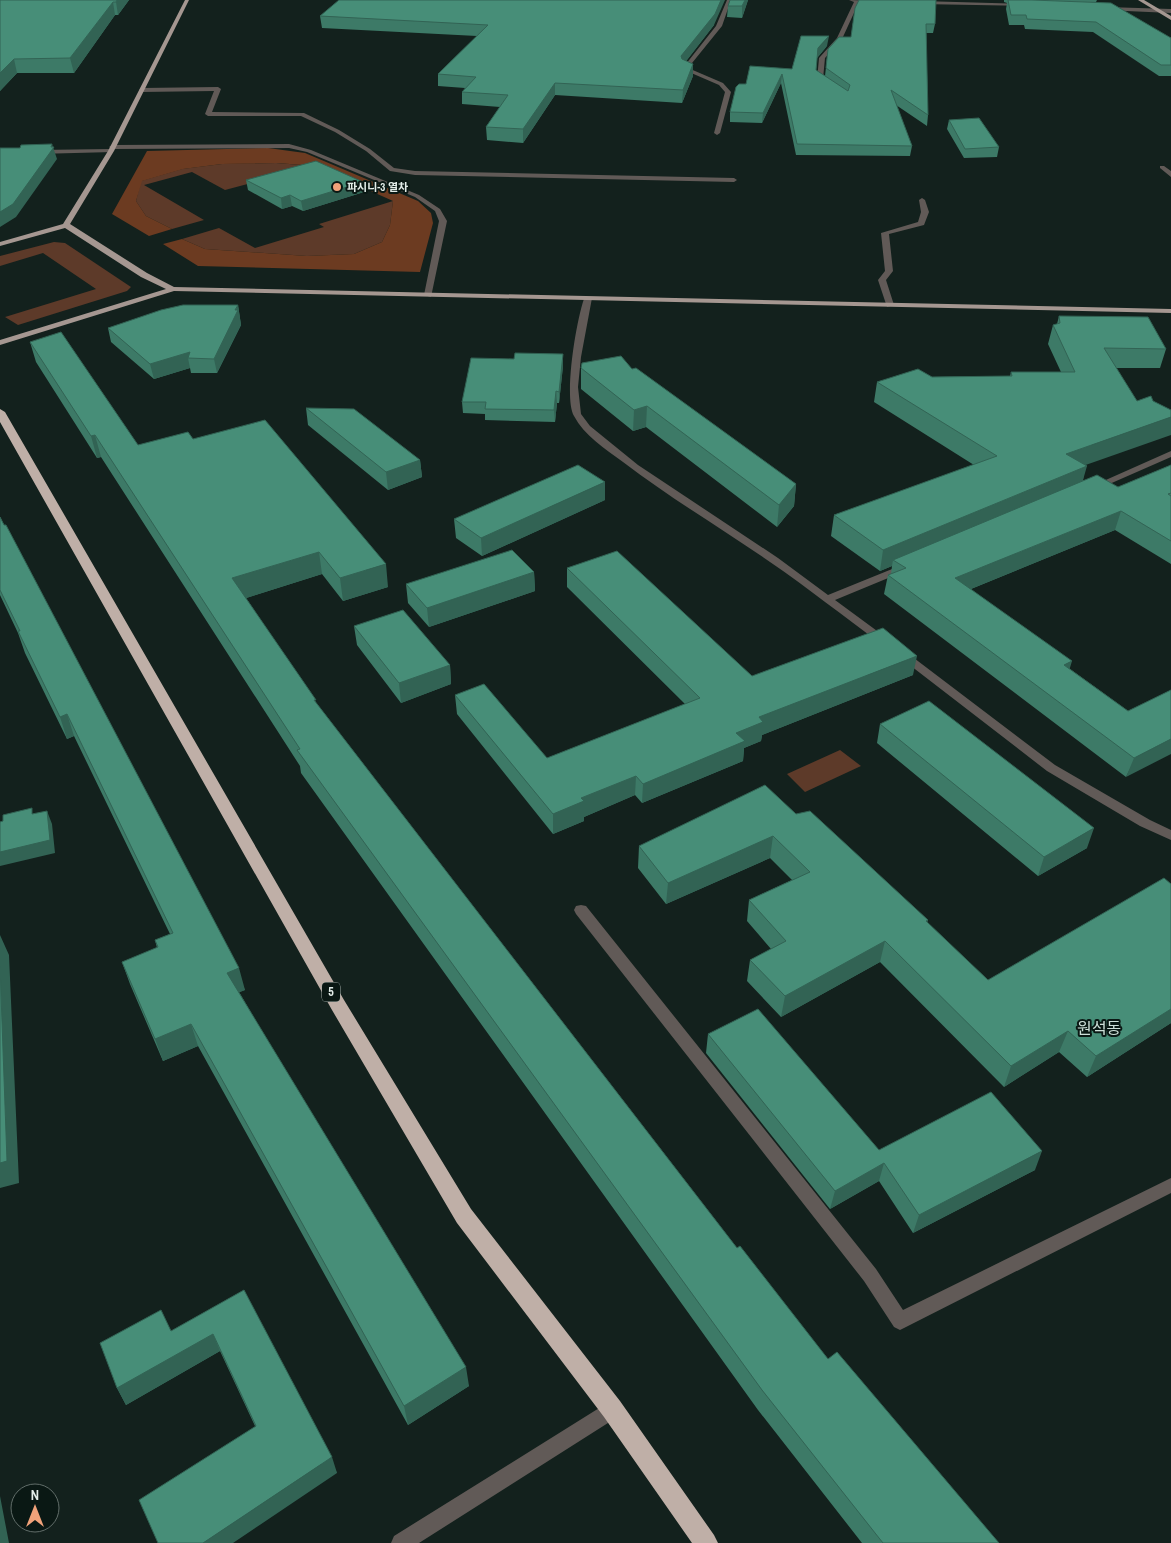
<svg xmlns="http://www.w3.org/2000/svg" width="1171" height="1543" font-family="'Archivo Narrow','Noto Sans KR',sans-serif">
	<rect width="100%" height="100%" fill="#13211d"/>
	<!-- green -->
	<path fill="#5d3a29" d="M 276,163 L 315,166 L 225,190 L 192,172 L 144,185 L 204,220 L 172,229 L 146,216 L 136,201 L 141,181 L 182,169 L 222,164 Z
		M 393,201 L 390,225 L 382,242 L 354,254 L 307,256 L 205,249 L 182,239 L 219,228 L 255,248 L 324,227 L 319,224 Z
		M 54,242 L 65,243 L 131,287 L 127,291 L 18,325 L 5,317 L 96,289 L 43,253 L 0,266 L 0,256 Z
		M 840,750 L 861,766 L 805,792 L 787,774 Z"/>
	<!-- forest -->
	<path fill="#6c3b21" d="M 268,148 L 305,153 L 418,201 L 431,213 L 433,223 L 420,272 L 198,266 L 163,244 L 182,239 L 205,249 L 307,256 L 354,254 L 382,242 L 390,225 L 393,201 L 315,166 L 277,163 L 222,164 L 183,169 L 142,181 L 136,201 L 146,216 L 172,229 L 149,236 L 112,214 L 147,151 Z"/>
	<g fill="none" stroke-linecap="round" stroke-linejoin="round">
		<!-- minor -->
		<path fill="#615a57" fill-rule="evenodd" d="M 727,0 L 731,0 L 722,26 L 688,68 L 723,83 L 731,92 L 720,133 L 717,135 L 714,133 L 725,92 L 719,85 L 682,69 L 716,26 Z
			M 849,0 L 878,1 L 859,2 L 842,39 L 825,58 L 823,79 L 831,85 L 826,86 L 817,80 L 819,58 L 837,38 L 854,2 Z
			M 921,1 L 1023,4 L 1026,6 L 919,4 Z
			M 1106,7 L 1171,9 L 1171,13 L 1104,10 Z
			M 218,87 L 221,89 L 212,112 L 304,113 L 339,130 L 370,149 L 394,168 L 415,171 L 734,178 L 737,180 L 734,182 L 415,175 L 390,171 L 366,151 L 335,132 L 301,116 L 208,116 L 205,114 L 214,91 L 142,92 L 139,90 L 142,88 Z
			M 289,144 L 311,150 L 419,195 L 440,209 L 447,221 L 431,297 L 424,295 L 439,221 L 435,211 L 415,197 L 307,152 L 289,148 L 112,149 L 109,147 L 112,145 Z
			M 111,149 L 113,152 L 37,154 L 34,152 L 37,150 Z
			M 1160,166 L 1164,166 L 1171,171 L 1171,177 L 1160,168 Z
			M 922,198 L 925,200 L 929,212 L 924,225 L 889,234 L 893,271 L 886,280 L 894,305 L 887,307 L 878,280 L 885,271 L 881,233 L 918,222 L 921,212 L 919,200 Z
			M 585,296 L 592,298 L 581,357 L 578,387 L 581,414 L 590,426 L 638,465 L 778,558 L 828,595 L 902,565 L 910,565 L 910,569 L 835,600 L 888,639 L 890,641 L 888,643 L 880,643 C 843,616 808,588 770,562 C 721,528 670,498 623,462 C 605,449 584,435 574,416 C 563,397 577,316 585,296 Z
			M 1171,451 L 1171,457 L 1098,489 L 1092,489 L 1090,487 Z
			M 902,650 L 906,652 L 1055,765 L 1150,820 L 1171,830 L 1171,840 L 1140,826 L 1047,771 L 898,656 L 896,654 L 898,652 Z
			M 581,905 L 586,906 L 876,1269 L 903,1310 L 1171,1178 L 1171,1193 L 906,1327 L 900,1330 L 894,1327 L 864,1281 L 576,914 L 574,910 L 576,906 Z
			M 612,1400 L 619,1402 L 621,1409 L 619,1416 L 419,1543 L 391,1543 L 394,1536 Z"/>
		<!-- major -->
		<path fill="#a59791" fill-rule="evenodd" d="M 185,0 L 189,0 L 114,151 L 70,224 L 147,273 L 174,287 L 1171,309 L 1171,313 L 174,291 L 0,345 L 0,340 L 166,289 L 141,277 L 65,228 L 0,246 L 0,242 L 63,224 L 108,151 Z
			M 1138,0 L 1144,0 L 1171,16 L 1171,20 Z"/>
		<!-- highway -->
		<path fill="#bfafa7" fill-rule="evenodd" d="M 0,409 L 5,412 L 344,1000 L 471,1209 L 620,1401 L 714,1535 L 718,1543 L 692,1543 L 604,1417 L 457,1223 L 332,1010 L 0,422 Z"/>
	</g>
	<!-- wall -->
	<path fill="#3d7a67" d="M 0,0 L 129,0 L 118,15 L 115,15 L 74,73 L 17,73 L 0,91 Z
		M 730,0 L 748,0 L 742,18 L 727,17 L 728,6 Z
		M 1004,0 L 1097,0 L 1096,2 L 1171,38 L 1171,76 L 1159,76 L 1093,32 L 1025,29 L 1024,25 L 1009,25 L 1006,9 L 1007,3 L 1004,2 Z
		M 855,8 L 935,24 L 933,33 L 926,33 L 928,115 L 927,126 L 896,105 L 912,146 L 910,156 L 796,155 L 781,83 L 762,123 L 730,122 L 730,112 L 746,84 L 792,69 L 827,46 L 817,58 L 816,70 L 825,76 L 828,49 L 851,37 Z
		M 320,16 L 714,25 L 686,61 L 693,64 L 693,76 L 682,103 L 555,95 L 523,143 L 487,140 L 486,127 L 500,107 L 462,104 L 462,92 L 465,88 L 438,86 L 438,74 L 477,36 L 322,28 Z
		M 949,120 L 999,147 L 997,157 L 964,158 L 947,129 Z
		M 246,180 L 363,182 L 364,192 L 303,211 L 292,206 L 282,209 L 248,190 Z
		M 238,305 L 241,325 L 217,373 L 191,373 L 190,368 L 154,379 L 111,342 L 108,328 Z
		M 1059,316 L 1166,349 L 1160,368 L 1116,368 L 1085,465 L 1083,480 L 1118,487 L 1171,465 L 1171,564 L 1115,530 L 971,589 L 1070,669 L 1128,711 L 1171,690 L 1126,777 L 884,594 L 888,575 L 891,574 L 892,566 L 880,571 L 831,536 L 834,515 L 974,465 L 874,402 L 877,382 L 932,377 L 1010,376 L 1011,372 L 1061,372 L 1048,344 L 1053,325 L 1057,324 Z
		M 30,342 L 138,445 L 193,439 L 388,587 L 343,601 L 322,574 L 246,598 L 317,704 L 737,1248 L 828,1359 L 999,1543 L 862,1543 L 758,1410 L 301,773 L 300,766 L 101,457 L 97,458 L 36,362 Z
		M 563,354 L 563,366 L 559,403 L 557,403 L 555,422 L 485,420 L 485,414 L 463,413 L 462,402 L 514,359 Z
		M 581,368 L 632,369 L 796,484 L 794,506 L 777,527 L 646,427 L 633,431 L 581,389 Z
		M 306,408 L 420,460 L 422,477 L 388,490 L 308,425 Z
		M 605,500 L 482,556 L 456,538 L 454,519 Z
		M 0,517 L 245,990 L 239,992 L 469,1386 L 408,1425 L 198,1046 L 163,1061 L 130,984 L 122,962 L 157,948 L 155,940 L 170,934 L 74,736 L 67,739 L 25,653 L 18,633 L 0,595 Z
		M 567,568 L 752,676 L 913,675 L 762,735 L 761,741 L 744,748 L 743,761 L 642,803 L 635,795 L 584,817 L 584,821 L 553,834 L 457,714 L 455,695 L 547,758 L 685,704 L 567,587 Z
		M 534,572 L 535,591 L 429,627 L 408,603 L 406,584 Z
		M 354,626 L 450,665 L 451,684 L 401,703 L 357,645 Z
		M 880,724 L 1087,848 L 1038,876 L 877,743 Z
		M 796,814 L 928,920 L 927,923 L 988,980 L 1171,884 L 1171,1023 L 1087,1077 L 1059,1052 L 1004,1087 L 880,962 L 781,1017 L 747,981 L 750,960 L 771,949 L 747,921 L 749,900 L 792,880 L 770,858 L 666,904 L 638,868 L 639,846 Z
		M 708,1034 L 879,1150 L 1035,1170 L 913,1233 L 879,1181 L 830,1209 L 706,1053 Z
		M 244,1290 L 337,1473 L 255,1426 L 220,1351 L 126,1405 L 117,1388 L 171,1331 Z"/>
	<!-- shaded-wall -->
	<path fill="#326354" d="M 117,0 L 129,0 L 118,15 L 116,2 Z
		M 721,0 L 725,0 L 714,25 L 681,68 L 681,56 Z
		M 745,0 L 748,0 L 742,18 L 742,6 Z
		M 113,2 L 115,15 L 74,73 L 70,58 Z
		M 829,36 L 827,46 L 817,58 L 818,48 Z
		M 14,59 L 17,73 L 0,91 L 0,73 Z
		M 693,64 L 693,76 L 682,103 L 683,90 Z
		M 782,74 L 781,83 L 762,123 L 763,113 Z
		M 555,83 L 555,95 L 523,143 L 523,129 Z
		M 52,144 L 57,159 L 16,217 L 0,227 L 0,212 Z
		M 363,182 L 364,192 L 303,211 L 301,201 Z
		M 290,195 L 292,206 L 282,209 L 281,198 Z
		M 238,305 L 241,325 L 217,373 L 214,359 Z
		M 190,352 L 188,358 L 190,368 L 154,379 L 150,364 Z
		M 563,354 L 563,366 L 559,403 L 559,392 Z
		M 556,391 L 557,403 L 555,422 L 554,410 Z
		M 647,406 L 646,427 L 633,431 L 634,410 Z
		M 1171,417 L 1171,435 L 1060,474 L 1066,454 Z
		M 95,435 L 101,457 L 97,458 L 91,436 Z
		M 420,460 L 422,477 L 388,490 L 386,472 Z
		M 1087,466 L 1081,487 L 893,560 L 892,566 L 880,571 L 883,550 Z
		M 605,482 L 605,500 L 482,556 L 481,538 Z
		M 796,484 L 794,506 L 777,527 L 779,505 Z
		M 1121,511 L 1115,530 L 951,597 L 955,578 Z
		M 319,552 L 322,574 L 237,601 L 232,578 Z
		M 386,564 L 388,587 L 343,601 L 340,578 Z
		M 534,572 L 535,591 L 429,627 L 427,608 Z
		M 917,656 L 913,675 L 762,735 L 761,741 L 744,748 L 743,761 L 642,803 L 643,784 L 736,733 L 759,717 Z
		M 1072,661 L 1066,681 L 1064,665 Z
		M 450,665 L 451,684 L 401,703 L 399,683 Z
		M 67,714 L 74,736 L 67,739 L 60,717 Z
		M 1171,739 L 1171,754 L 1126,777 L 1134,758 Z
		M 636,776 L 635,795 L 584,817 L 584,821 L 553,834 L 553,814 L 581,798 Z
		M 47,811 L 52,824 L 55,853 L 0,866 L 0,852 Z
		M 1094,828 L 1087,848 L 1038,876 L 1044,857 Z
		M 773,836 L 770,858 L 666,904 L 668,883 Z
		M 0,932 L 0,935 L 9,955 L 19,1183 L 0,1188 Z
		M 885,941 L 880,962 L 781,1017 L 785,996 Z
		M 239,968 L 245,990 L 233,995 L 227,973 Z
		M 1171,1009 L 1171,1023 L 1087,1077 L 1096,1056 Z
		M 191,1024 L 198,1046 L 163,1061 L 155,1039 Z
		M 1068,1031 L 1059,1052 L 1004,1087 L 1011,1066 Z
		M 1042,1151 L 1035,1170 L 913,1233 L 919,1215 Z
		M 884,1163 L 879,1181 L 830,1209 L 835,1191 Z
		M 213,1334 L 220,1351 L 126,1405 L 117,1388 Z
		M 466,1367 L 469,1386 L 408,1425 L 404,1406 Z
		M 332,1457 L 337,1473 L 233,1543 L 203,1543 Z
		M 0,1496 L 9,1543 L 0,1543 Z"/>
	<!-- building -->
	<path fill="#478e78" stroke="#326354" d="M 0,0 L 117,0 L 116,2 L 113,2 L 70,58 L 14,59 L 0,73 Z
		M 339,0 L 721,0 L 715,14 L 681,56 L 682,59 L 693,64 L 683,90 L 555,83 L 523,129 L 486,127 L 508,95 L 462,92 L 476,77 L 438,74 L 488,25 L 320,16 Z
		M 730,0 L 745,0 L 742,6 L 728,6 Z
		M 859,0 L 936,0 L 935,24 L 926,24 L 928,115 L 891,90 L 912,146 L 797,144 L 782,74 L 763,113 L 730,112 L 736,87 L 739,84 L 746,84 L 750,66 L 792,69 L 801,36 L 829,36 L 818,48 L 816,70 L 848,91 L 850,85 L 826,68 L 828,49 L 839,37 L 851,37 L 855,8 Z
		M 1008,0 L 1032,0 L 1111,3 L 1171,38 L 1171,65 L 1161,65 L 1096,22 L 1027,19 L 1026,15 L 1011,15 Z
		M 979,118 L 999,147 L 965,149 L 949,120 Z
		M 52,144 L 51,147 L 54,147 L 13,204 L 0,212 L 0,148 L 20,148 L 21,145 Z
		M 316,161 L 363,182 L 301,201 L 290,195 L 281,198 L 246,180 Z
		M 183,305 L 238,305 L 235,310 L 238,310 L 214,359 L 188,358 L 190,352 L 150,364 L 108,328 L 161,310 Z
		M 1059,316 L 1148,317 L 1166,349 L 1104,348 L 1137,401 L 1151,396 L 1153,401 L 1171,410 L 1171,417 L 1066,454 L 1087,466 L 883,550 L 834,515 L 997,456 L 877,382 L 918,369 L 932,377 L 1012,376 L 1011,372 L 1075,372 L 1053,325 L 1060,323 Z
		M 61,332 L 138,445 L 188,432 L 193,439 L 265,420 L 386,564 L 340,578 L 319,552 L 232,578 L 316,700 L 314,700 L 737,1248 L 740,1246 L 828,1359 L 837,1352 L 999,1543 L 883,1543 L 762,1390 L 297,750 L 300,749 L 95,435 L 91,436 L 30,342 Z
		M 515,353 L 563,354 L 559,392 L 556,391 L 554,410 L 485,409 L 486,402 L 462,402 L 471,358 L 514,359 Z
		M 621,356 L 632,369 L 636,368 L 796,484 L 779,505 L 647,406 L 634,410 L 581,368 L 582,363 Z
		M 306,408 L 354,409 L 420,460 L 386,472 Z
		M 578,465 L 605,482 L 481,538 L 454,519 Z
		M 1171,465 L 1171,493 L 1168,494 L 1171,496 L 1171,541 L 1121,511 L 955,578 L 1072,661 L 1064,665 L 1128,711 L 1171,690 L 1171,739 L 1134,758 L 888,575 L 906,568 L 893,560 L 1097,475 L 1118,487 Z
		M 0,517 L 4,525 L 6,525 L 239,968 L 227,973 L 466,1367 L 404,1406 L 191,1024 L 155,1039 L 122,962 L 158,947 L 155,940 L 173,933 L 67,714 L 60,717 L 18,631 L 20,631 L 0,590 Z
		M 512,550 L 534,572 L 427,608 L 406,584 Z
		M 617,551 L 752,676 L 883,628 L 917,656 L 759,717 L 763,722 L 736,733 L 745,741 L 643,784 L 636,776 L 581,798 L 584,801 L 553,814 L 455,695 L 484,684 L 547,758 L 700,698 L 567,568 Z
		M 403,610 L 450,665 L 399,683 L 354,626 Z
		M 929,701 L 1094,828 L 1044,857 L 880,724 Z
		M 765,785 L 796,814 L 810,811 L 928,920 L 926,921 L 988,980 L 1164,878 L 1171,884 L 1171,1009 L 1096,1056 L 1068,1031 L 1011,1066 L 885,941 L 785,996 L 750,960 L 786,941 L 749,900 L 810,872 L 773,836 L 668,883 L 639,846 Z
		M 32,808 L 32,814 L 47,811 L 50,840 L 0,852 L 0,822 L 3,821 L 3,815 Z
		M 0,966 L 7,1161 L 0,1163 Z
		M 758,1009 L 879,1150 L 991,1092 L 1042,1151 L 919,1215 L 884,1163 L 835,1191 L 708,1034 Z
		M 244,1290 L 332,1457 L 203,1543 L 158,1543 L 139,1500 L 256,1426 L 213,1334 L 117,1388 L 100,1343 L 161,1310 L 171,1331 Z"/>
	<!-- markers -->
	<circle fill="#f0a27a" stroke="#0a1814" stroke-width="2" cx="337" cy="187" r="5"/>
	<g text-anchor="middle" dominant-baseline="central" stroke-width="4" stroke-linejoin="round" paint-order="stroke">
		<!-- far-poi labels -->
		<g font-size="11" font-weight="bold" fill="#e3ede9" stroke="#0a1814" text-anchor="start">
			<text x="347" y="187">파시니-3 열차</text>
		</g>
		<!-- shield labels -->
		<rect fill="#0a1814" stroke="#a2ada9" stroke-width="1" x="322" y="982.5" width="18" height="19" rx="4"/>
		<g font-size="12" font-weight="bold" fill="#e3ede9">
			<text x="331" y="992">5</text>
		</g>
		<!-- quarter labels -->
		<g font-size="16" fill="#cddfd8" stroke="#0a1814">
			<text x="1099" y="1028">원석동</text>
		</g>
	</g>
	<!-- north arrow -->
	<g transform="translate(35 1508)"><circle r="24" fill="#0a1814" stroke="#616d69"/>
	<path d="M0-4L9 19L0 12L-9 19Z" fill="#f0a27a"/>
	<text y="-8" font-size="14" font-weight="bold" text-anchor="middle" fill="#e3ede9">N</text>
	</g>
</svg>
